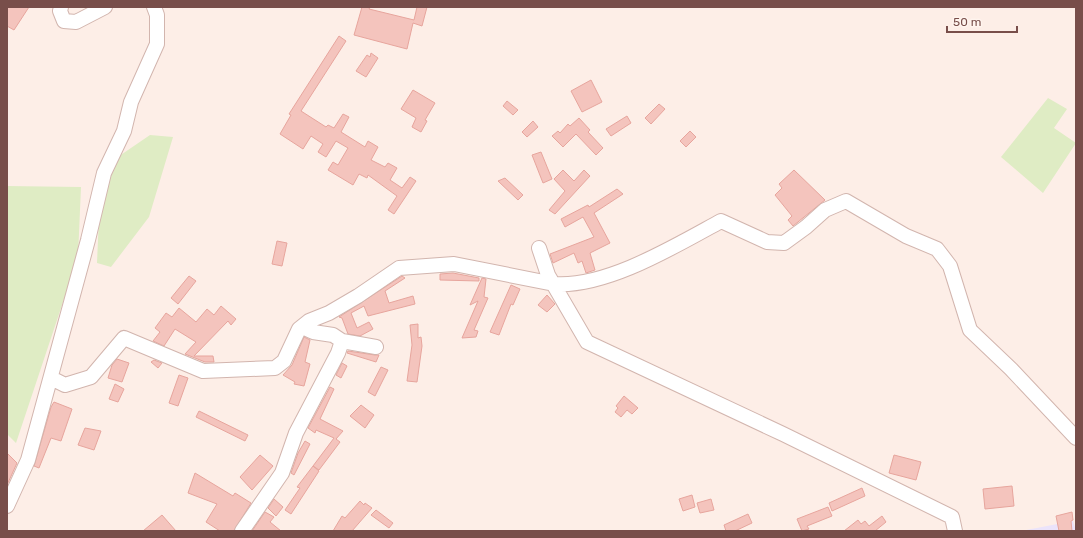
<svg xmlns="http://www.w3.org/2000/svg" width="1083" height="538" font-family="Rubik,sans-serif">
	<rect width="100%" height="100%" fill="#fdeee7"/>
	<!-- education -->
	<path fill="#ebe3fa" d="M 1073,521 L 1076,531 L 1021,531 Z"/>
	<!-- green -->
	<path fill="#dfecc4" d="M 1048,98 L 1067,109 L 1054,128 L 1076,143 L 1043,193 L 1001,157 Z
		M 150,135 L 173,137 L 149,217 L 111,267 L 97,263 L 100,193 L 109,163 Z
		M 7,186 L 81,187 L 78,257 L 16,443 L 7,434 Z"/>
	<!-- building -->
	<path fill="#f4c4bd" stroke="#e7a59d" d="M 7,7 L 29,7 L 14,30 L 7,26 Z
		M 362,7 L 370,7 L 369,9 L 414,20 L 417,7 L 427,7 L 422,26 L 413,23 L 407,49 L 354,35 Z
		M 339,36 L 346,41 L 301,111 L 326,127 L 328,125 L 334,128 L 343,114 L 349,117 L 341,132 L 365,147 L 368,141 L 378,147 L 371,160 L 385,167 L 388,163 L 397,168 L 390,180 L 402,188 L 410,177 L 416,181 L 394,214 L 388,210 L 397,196 L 368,175 L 367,178 L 359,174 L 353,185 L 328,170 L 333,162 L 338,165 L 348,148 L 336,141 L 326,157 L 318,152 L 323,144 L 311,136 L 303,149 L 280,134 L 291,115 L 289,114 Z
		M 371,53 L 378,58 L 366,77 L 356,71 L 367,55 L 370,57 Z
		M 591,80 L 602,102 L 582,112 L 571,91 Z
		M 413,90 L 435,103 L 425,120 L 427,121 L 421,132 L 412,127 L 416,118 L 401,109 Z
		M 507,101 L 518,110 L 513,115 L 503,106 Z
		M 659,104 L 665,109 L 651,124 L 645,118 Z
		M 627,116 L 631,123 L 611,136 L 606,129 Z
		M 579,118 L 590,130 L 588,132 L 603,148 L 596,155 L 576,134 L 563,147 L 552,136 L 558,131 L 560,133 L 568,124 L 570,126 Z
		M 533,121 L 538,127 L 527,137 L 522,132 Z
		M 690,131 L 696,137 L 686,147 L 680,141 Z
		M 541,152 L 552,179 L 543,183 L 532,155 Z
		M 563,170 L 574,181 L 584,170 L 590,176 L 555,214 L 549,210 L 565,191 L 554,179 Z
		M 794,170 L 825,200 L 793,226 L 788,220 L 792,216 L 775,195 L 782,188 L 779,184 Z
		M 505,178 L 523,195 L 518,200 L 498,181 Z
		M 617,189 L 623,194 L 594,213 L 610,243 L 590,253 L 595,270 L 586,273 L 582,261 L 578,263 L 574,253 L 553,263 L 550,254 L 594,237 L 583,217 L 565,227 L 561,219 L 588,205 L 589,207 Z
		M 277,241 L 287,243 L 282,266 L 272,264 Z
		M 453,273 L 479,278 L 479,281 L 440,280 L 440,274 Z
		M 189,276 L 196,281 L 178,304 L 171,298 Z
		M 402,276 L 405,278 L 385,291 L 389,303 L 413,296 L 415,304 L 368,316 L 364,306 L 351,313 L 357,328 L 369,322 L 373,329 L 360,336 L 348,334 L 342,318 L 339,317 Z
		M 482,278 L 486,279 L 484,297 L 488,298 L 474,330 L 478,331 L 476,337 L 462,338 L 478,301 L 470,305 Z
		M 511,285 L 520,289 L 513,305 L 511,304 L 499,335 L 490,332 Z
		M 547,295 L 555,304 L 547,312 L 538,305 Z
		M 221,306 L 236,319 L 231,325 L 228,321 L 194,356 L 213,356 L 214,362 L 205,362 L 185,354 L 196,342 L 175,329 L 164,346 L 153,341 L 160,332 L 155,328 L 166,313 L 172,317 L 179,308 L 196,322 L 207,309 L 214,315 Z
		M 418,324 L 418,338 L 421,337 L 422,346 L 417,382 L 407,381 L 412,345 L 410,325 Z
		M 304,337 L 310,340 L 305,362 L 310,364 L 304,386 L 294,384 L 295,382 L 283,375 L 292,365 Z
		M 348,351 L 375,355 L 379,355 L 376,362 L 347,353 Z
		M 117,359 L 129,363 L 122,382 L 108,378 L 112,365 Z
		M 154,360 L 162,363 L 158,368 L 151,362 Z
		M 342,363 L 347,366 L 341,378 L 336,375 Z
		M 381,367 L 388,370 L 375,396 L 368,392 Z
		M 179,375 L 188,378 L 178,406 L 169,403 Z
		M 115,384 L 124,389 L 118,402 L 109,399 Z
		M 330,387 L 334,389 L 320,419 L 343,431 L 336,439 L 340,442 L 319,470 L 313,466 L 334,438 L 316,430 L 315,433 L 308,428 Z
		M 624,396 L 638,408 L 632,414 L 627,410 L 621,417 L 615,412 L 618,408 L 616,406 Z
		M 54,402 L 72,409 L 61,441 L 51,438 L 39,468 L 34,466 L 51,407 Z
		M 361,405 L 374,415 L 365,428 L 350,416 Z
		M 199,411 L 248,435 L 245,441 L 196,417 Z
		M 85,428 L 101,431 L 94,450 L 78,445 Z
		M 305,441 L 310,444 L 294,475 L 291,473 L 298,453 Z
		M 7,453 L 17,463 L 7,485 Z
		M 260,455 L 273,466 L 252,490 L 240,477 Z
		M 894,455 L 921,462 L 916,480 L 889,473 Z
		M 313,466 L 319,471 L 291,514 L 285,510 L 300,488 L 297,487 Z
		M 195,473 L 233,496 L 235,493 L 251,503 L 234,531 L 220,531 L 206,522 L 217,504 L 188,493 Z
		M 1012,486 L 1014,506 L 985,509 L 983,489 Z
		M 862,488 L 865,496 L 832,511 L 829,503 Z
		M 692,495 L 695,507 L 683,511 L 679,499 Z
		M 274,499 L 283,507 L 276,516 L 268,508 Z
		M 711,499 L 714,510 L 700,513 L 697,503 Z
		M 360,501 L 364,505 L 365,503 L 372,508 L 352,531 L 333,531 L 342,516 L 345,518 Z
		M 828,507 L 832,516 L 807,526 L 809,529 L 802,531 L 797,519 Z
		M 376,510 L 393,523 L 389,528 L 371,515 Z
		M 265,512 L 274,517 L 270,522 L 281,531 L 252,531 Z
		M 1072,512 L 1073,520 L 1071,521 L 1072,531 L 1059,531 L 1056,516 Z
		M 748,514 L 752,523 L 735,531 L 726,531 L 724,525 Z
		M 162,515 L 176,531 L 143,531 Z
		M 882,516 L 886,522 L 875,531 L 844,531 L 858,520 L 861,524 L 865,521 L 869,526 Z"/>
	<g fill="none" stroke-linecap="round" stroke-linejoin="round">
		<!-- minor casing -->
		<g stroke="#d2b5ae" stroke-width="16">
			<path id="minor" d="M 61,7 L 60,11 L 64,21 L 76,22 L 105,7
				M 539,248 L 548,275 L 587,342 L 783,434 L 952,517 L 955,531
				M 302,327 L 313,332 L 333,335 L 342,341 L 376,347
				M 51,378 L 65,385 L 91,377 L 124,338 L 203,371 L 275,368 L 284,361 L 299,329 L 309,321 L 329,313 L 358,296 L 399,268 L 454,264 L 554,284 C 606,288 675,246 721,221 L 767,242 L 784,243 L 806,227 L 825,210 L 846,201 L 906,236 L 937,249 L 950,266 L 970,330 L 1011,369 L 1076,438
				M 7,506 L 28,460 L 88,240 L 104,173 L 124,131 L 131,102 L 157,44 L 157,15 L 154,7
				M 242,531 L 282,473 L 296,433 L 338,353 L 342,341"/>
		</g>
		<!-- minor -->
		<use href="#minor" stroke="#fff" stroke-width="14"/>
	</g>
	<!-- border -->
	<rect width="1083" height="538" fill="none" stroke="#784e4a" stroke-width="16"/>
	<!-- scale -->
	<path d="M947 26v6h70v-6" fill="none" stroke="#784e4a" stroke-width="2"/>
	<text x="953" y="26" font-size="12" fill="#784e4a" stroke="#fff4ee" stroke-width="3" paint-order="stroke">50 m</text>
</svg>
